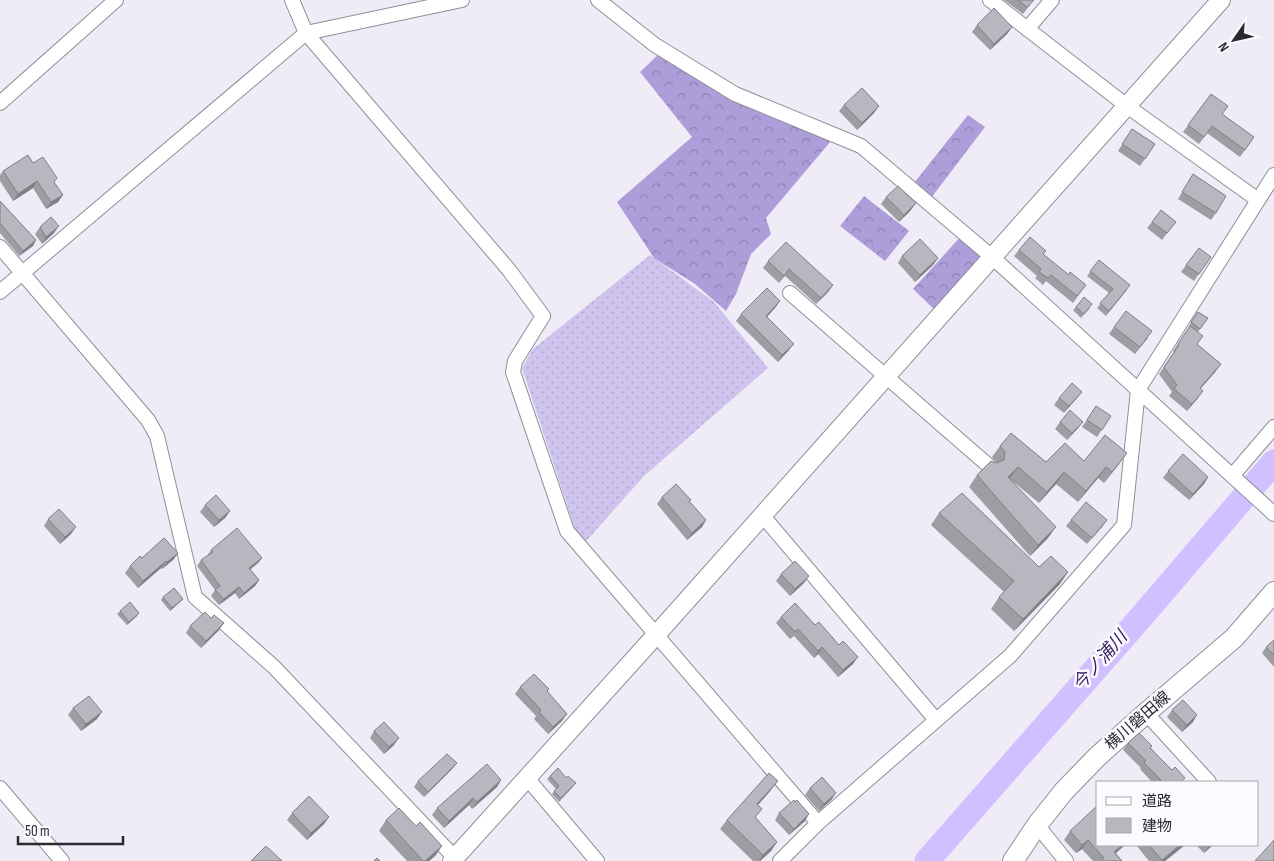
<svg xmlns="http://www.w3.org/2000/svg" width="1274" height="861" font-family="'Sofia Sans Condensed','Noto Sans JP',sans-serif">
	<defs>
		<pattern id="grass-dots" width="8" height="8" patternUnits="userSpaceOnUse" patternTransform="scale(1.25)"><rect width="8" height="8" fill="#cec4ed"/><path d="M2 2h.1M6 6h.1" fill="none" stroke="#b1a9cc" stroke-width="1.8" stroke-linecap="round"/></pattern>
		<pattern id="forest-crowns" width="20" height="18" patternUnits="userSpaceOnUse" patternTransform="scale(1.25)"><rect width="20" height="18" fill="#ad9eda"/><path d="M2 6a3 3 0 1 1 6 0M12 15a3 3 0 1 1 6 0" fill="none" stroke="#8d81b1"/></pattern>
	</defs>
	<rect width="100%" height="100%" fill="#efecf7"/>
	<!-- grass -->
	<path fill="url(#grass-dots)" d="M 650,255 L 714,302 L 768,368 L 644,476 L 581,547 L 522,368 L 533,349 Z"/>
	<!-- forest -->
	<path fill="url(#forest-crowns)" d="M 663,50 L 779,115 L 836,135 L 766,218 L 771,234 L 751,254 L 736,294 L 726,311 L 695,284 L 654,258 L 617,202 L 692,137 L 640,72 Z
		M 968,115 L 985,127 L 931,198 L 914,183 Z
		M 864,196 L 909,231 L 885,261 L 840,226 Z
		M 962,235 L 988,257 L 938,313 L 913,289 Z"/>
	<g fill="none" stroke-linecap="round" stroke-linejoin="round">
		<!-- river -->
		<path stroke="#d0c0ff" stroke-width="25" d="M 927,861 L 1142,616 L 1274,462"/>
		<!-- minor casing -->
		<g stroke="#908e97" stroke-width="16">
			<path id="minor" d="M 292,0 L 306,33 L 509,270 L 543,316 L 515,361 L 513,372 L 567,531 L 818,823
				M 598,0 L 655,45 L 735,94 L 861,146 L 991,256 L 1274,514
				M 990,0 L 1127,106 L 1258,200
				M 1027,29 L 1052,0
				M 0,103 L 116,0
				M 0,247 L 148,420 L 157,436 L 195,597 L 274,667 L 455,858
				M 0,292 L 306,33 L 462,0
				M 790,293 L 989,466
				M 1232,476 L 1274,427
				M 762,515 L 936,720
				M 1146,713 L 1209,782
				M 527,778 L 597,861
				M 0,788 L 62,861
				M 1037,825 L 1066,861
				M 780,861 L 818,823 L 1010,656 L 1124,525 L 1138,390 L 1274,175"/>
		</g>
		<!-- tertiary casing -->
		<g stroke="#908e97" stroke-width="20">
			<path id="tertiary" d="M 452,861 L 656,635 L 1221,0"/>
		</g>
		<!-- secondary casing -->
		<g stroke="#908e97" stroke-width="22">
			<path id="secondary" d="M 1013,861 L 1037,825 L 1064,791 L 1097,757 L 1146,713 L 1234,638 L 1274,592"/>
		</g>
		<!-- minor -->
		<use href="#minor" stroke="#fff" stroke-width="14"/>
		<!-- tertiary -->
		<use href="#tertiary" stroke="#fff" stroke-width="18"/>
		<!-- secondary -->
		<use href="#secondary" stroke="#fff" stroke-width="20"/>
	</g>
	<!-- wall -->
	<path fill="#9e9da4" d="M 1004,0 L 1034,0 L 1023,14 Z
		M 977,25 L 1012,27 L 1007,34 L 990,50 L 972,32 Z
		M 1211,94 L 1222,114 L 1254,137 L 1240,157 L 1207,133 L 1199,144 L 1183,132 Z
		M 844,105 L 874,113 L 857,130 L 839,111 Z
		M 1132,129 L 1155,144 L 1140,166 L 1118,151 Z
		M 33,163 L 54,182 L 63,195 L 58,202 L 46,209 L 33,188 L 13,201 L 0,181 L 0,175 L 3,171 Z
		M 1193,174 L 1216,213 L 1211,220 L 1178,199 Z
		M 886,197 L 911,210 L 899,222 L 881,204 Z
		M 0,201 L 36,240 L 33,246 L 19,256 L 0,233 Z
		M 1152,222 L 1171,228 L 1162,240 L 1147,228 Z
		M 40,227 L 54,233 L 42,244 L 35,234 Z
		M 1019,250 L 1043,255 L 1069,275 L 1086,285 L 1073,303 L 1046,281 L 1043,285 L 1035,278 L 1037,276 L 1014,256 Z
		M 902,256 L 938,258 L 933,265 L 915,282 L 898,263 Z
		M 1211,257 L 1194,281 L 1181,272 L 1186,265 Z
		M 1099,260 L 1127,290 L 1106,316 L 1097,308 L 1109,293 L 1087,276 Z
		M 768,261 L 833,285 L 828,292 L 816,304 L 785,276 L 779,283 L 763,268 Z
		M 780,301 L 775,308 L 767,317 L 789,350 L 778,362 L 736,321 L 741,314 Z
		M 1076,307 L 1090,308 L 1081,318 L 1073,310 Z
		M 1198,312 L 1208,318 L 1198,332 L 1197,344 L 1216,371 L 1201,388 L 1198,398 L 1187,411 L 1169,396 L 1172,392 L 1159,374 L 1174,352 L 1173,351 L 1190,326 L 1195,330 L 1189,326 Z
		M 1114,327 L 1148,338 L 1135,354 L 1109,334 Z
		M 1059,398 L 1077,398 L 1064,413 L 1054,405 Z
		M 1096,406 L 1111,416 L 1097,437 L 1082,427 Z
		M 1060,422 L 1083,422 L 1078,428 L 1067,440 L 1055,429 Z
		M 1000,446 L 1046,462 L 1084,461 L 1119,464 L 1104,483 L 1098,478 L 1078,502 L 1056,484 L 1039,503 L 1011,480 L 1048,538 L 1030,556 L 969,487 L 977,475 L 997,463 L 992,457 Z
		M 1168,471 L 1208,477 L 1204,484 L 1189,500 L 1163,478 Z
		M 662,497 L 689,502 L 706,520 L 702,527 L 687,540 L 657,504 Z
		M 205,505 L 230,511 L 225,518 L 214,527 L 200,512 Z
		M 939,513 L 1039,567 L 1060,584 L 1014,631 L 991,609 L 999,597 L 1004,592 L 931,525 Z
		M 48,519 L 71,534 L 60,544 L 44,526 Z
		M 1071,520 L 1107,520 L 1087,544 L 1066,526 Z
		M 211,550 L 262,558 L 258,563 L 250,569 L 259,580 L 255,586 L 239,599 L 235,593 L 219,605 L 211,596 L 215,590 L 197,566 L 201,560 L 207,556 Z
		M 178,553 L 173,560 L 162,569 L 161,568 L 138,588 L 125,573 L 130,566 Z
		M 781,574 L 804,583 L 790,596 L 776,581 Z
		M 163,597 L 180,602 L 170,611 L 161,600 Z
		M 120,611 L 137,616 L 127,625 L 117,614 Z
		M 781,617 L 815,625 L 853,664 L 838,677 L 818,654 L 814,658 L 794,636 L 790,639 L 776,623 Z
		M 190,626 L 219,630 L 201,648 L 186,633 Z
		M 1274,640 L 1274,667 L 1262,653 L 1266,647 Z
		M 520,687 L 549,689 L 547,692 L 562,721 L 548,734 L 534,719 L 536,716 L 515,694 Z
		M 73,708 L 97,719 L 81,731 L 68,715 Z
		M 1172,710 L 1193,722 L 1182,732 L 1167,717 Z
		M 374,731 L 394,745 L 384,754 L 370,738 Z
		M 1128,743 L 1151,748 L 1182,782 L 1152,782 L 1140,769 L 1141,768 L 1123,750 Z
		M 457,763 L 452,769 L 424,797 L 414,787 L 418,781 Z
		M 550,776 L 566,778 L 573,787 L 559,802 L 552,794 L 556,789 L 547,779 Z
		M 501,780 L 497,787 L 472,809 L 469,805 L 444,828 L 432,815 L 437,808 Z
		M 810,788 L 832,799 L 819,811 L 805,795 Z
		M 771,790 L 758,805 L 756,818 L 777,842 L 771,851 L 760,861 L 753,861 L 720,829 L 727,820 Z
		M 292,813 L 329,817 L 324,824 L 307,840 L 287,820 Z
		M 779,813 L 805,821 L 789,835 L 775,820 Z
		M 386,820 L 416,826 L 442,846 L 435,856 L 429,861 L 407,861 L 379,831 Z
		M 1070,831 L 1098,845 L 1125,845 L 1116,853 L 1122,861 L 1093,861 L 1082,849 L 1076,853 L 1064,840 Z
		M 1136,845 L 1185,845 L 1165,861 L 1149,861 Z
		M 1196,845 L 1213,845 L 1204,853 Z"/>
	<!-- shaded-wall -->
	<path fill="#817f86" d="M 1012,27 L 1007,34 L 990,50 L 994,44 Z
		M 879,106 L 874,113 L 857,130 L 862,123 Z
		M 37,181 L 33,188 L 13,201 L 18,194 Z
		M 63,195 L 58,202 L 46,209 L 51,202 Z
		M 916,203 L 911,210 L 899,222 L 904,215 Z
		M 59,226 L 54,233 L 42,244 L 46,237 Z
		M 36,240 L 33,246 L 19,256 L 23,251 Z
		M 938,258 L 933,265 L 915,282 L 920,275 Z
		M 833,285 L 828,292 L 816,304 L 821,298 Z
		M 780,301 L 775,308 L 761,323 L 766,316 Z
		M 794,344 L 789,350 L 778,362 L 782,355 Z
		M 1221,364 L 1216,371 L 1195,395 L 1200,388 Z
		M 1203,391 L 1198,398 L 1187,411 L 1192,404 Z
		M 1082,392 L 1077,398 L 1064,413 L 1069,406 Z
		M 1083,422 L 1078,428 L 1067,440 L 1072,433 Z
		M 1127,453 L 1119,464 L 1104,483 L 1112,472 Z
		M 1018,467 L 1010,478 L 1008,477 Z
		M 1106,467 L 1098,478 L 1078,502 L 1086,491 Z
		M 1064,472 L 1056,484 L 1039,503 L 1047,492 Z
		M 1208,477 L 1204,484 L 1189,500 L 1193,494 Z
		M 230,511 L 225,518 L 214,527 L 219,520 Z
		M 706,520 L 702,527 L 687,540 L 692,533 Z
		M 1107,520 L 1102,527 L 1087,544 Z
		M 76,527 L 71,534 L 60,544 L 65,537 Z
		M 1056,527 L 1048,538 L 1030,556 L 1038,545 Z
		M 178,553 L 173,560 L 162,569 L 167,562 Z
		M 262,558 L 258,563 L 245,574 L 249,568 Z
		M 166,561 L 161,568 L 138,588 L 143,581 Z
		M 1068,572 L 1060,584 L 1014,631 L 1023,619 Z
		M 809,576 L 804,583 L 790,596 L 795,589 Z
		M 259,580 L 255,586 L 239,599 L 244,593 Z
		M 239,587 L 235,593 L 219,605 L 224,599 Z
		M 183,599 L 180,602 L 170,611 L 172,608 Z
		M 139,613 L 137,616 L 127,625 L 129,622 Z
		M 224,623 L 219,630 L 201,648 L 206,641 Z
		M 822,647 L 818,654 L 814,658 L 818,651 Z
		M 858,657 L 853,664 L 838,677 L 843,670 Z
		M 102,712 L 97,719 L 81,731 L 86,724 Z
		M 567,714 L 562,721 L 548,734 L 553,727 Z
		M 1197,715 L 1193,722 L 1182,732 L 1187,725 Z
		M 399,738 L 394,745 L 384,754 L 389,747 Z
		M 457,763 L 452,769 L 424,797 L 428,792 Z
		M 501,780 L 497,787 L 472,809 L 477,802 Z
		M 778,781 L 771,790 L 751,813 L 757,804 Z
		M 836,793 L 832,799 L 819,811 L 824,804 Z
		M 473,798 L 469,805 L 444,828 L 449,821 Z
		M 809,814 L 805,821 L 789,835 L 794,829 Z
		M 329,817 L 324,824 L 307,840 L 311,833 Z
		M 1088,840 L 1082,849 L 1076,853 L 1082,845 Z
		M 777,842 L 771,851 L 760,861 L 759,861 L 763,855 Z
		M 1122,845 L 1125,845 L 1108,860 L 1114,852 Z
		M 1180,845 L 1185,845 L 1165,861 L 1161,861 Z
		M 1210,845 L 1213,845 L 1204,853 Z
		M 442,846 L 435,856 L 429,861 L 425,861 Z"/>
	<!-- building -->
	<path fill="#b8b6bf" stroke="#817f86" d="M 1018,0 L 1034,0 L 1027,7 Z
		M 994,8 L 1012,27 L 994,44 L 977,25 Z
		M 862,88 L 879,106 L 862,123 L 844,105 Z
		M 1211,94 L 1228,106 L 1222,114 L 1254,137 L 1245,150 L 1212,126 L 1204,137 L 1188,125 Z
		M 1132,129 L 1155,144 L 1145,159 L 1122,144 Z
		M 28,155 L 33,163 L 43,157 L 57,178 L 54,182 L 63,195 L 51,202 L 37,181 L 18,194 L 3,171 Z
		M 1193,174 L 1226,196 L 1216,213 L 1182,192 Z
		M 898,186 L 916,203 L 904,215 L 886,197 Z
		M 0,201 L 36,240 L 23,251 L 0,223 Z
		M 1161,210 L 1176,222 L 1167,233 L 1152,222 Z
		M 51,217 L 59,226 L 46,237 L 40,227 Z
		M 1030,237 L 1046,251 L 1043,254 L 1069,275 L 1070,272 L 1086,285 L 1077,296 L 1051,275 L 1048,278 L 1039,272 L 1041,269 L 1019,250 Z
		M 920,239 L 938,258 L 920,275 L 902,256 Z
		M 786,242 L 833,285 L 821,298 L 789,269 L 784,276 L 768,261 Z
		M 1199,248 L 1211,257 L 1199,274 L 1186,265 Z
		M 1099,260 L 1130,285 L 1109,311 L 1100,303 L 1113,289 L 1090,271 Z
		M 767,288 L 780,301 L 766,316 L 794,344 L 782,355 L 741,314 Z
		M 1084,297 L 1092,304 L 1084,314 L 1076,307 Z
		M 1126,311 L 1152,331 L 1140,347 L 1114,327 Z
		M 1198,312 L 1208,318 L 1200,329 L 1191,322 Z
		M 1190,326 L 1203,336 L 1197,344 L 1221,364 L 1200,388 L 1203,391 L 1192,404 L 1174,389 L 1177,385 L 1164,367 L 1179,345 L 1178,344 Z
		M 1072,383 L 1082,392 L 1069,406 L 1059,398 Z
		M 1096,406 L 1111,416 L 1102,430 L 1087,420 Z
		M 1070,410 L 1083,422 L 1072,433 L 1060,422 Z
		M 1011,433 L 1046,462 L 1065,443 L 1084,461 L 1105,435 L 1127,453 L 1112,472 L 1106,467 L 1086,491 L 1064,472 L 1047,492 L 1018,467 L 1008,477 L 1056,527 L 1038,545 L 977,475 L 991,461 L 996,463 L 1004,460 L 1005,452 L 1000,446 Z
		M 1183,454 L 1208,477 L 1193,494 L 1168,471 Z
		M 676,484 L 691,500 L 689,501 L 706,520 L 692,533 L 662,497 Z
		M 962,493 L 1039,567 L 1051,556 L 1068,572 L 1023,619 L 999,597 L 1014,581 L 939,513 Z
		M 216,495 L 230,511 L 219,520 L 205,505 Z
		M 1086,502 L 1107,520 L 1092,538 L 1071,520 Z
		M 59,509 L 76,527 L 65,537 L 48,519 Z
		M 237,528 L 262,558 L 249,568 L 259,580 L 244,593 L 239,587 L 224,599 L 215,590 L 220,586 L 201,560 L 213,552 L 211,550 Z
		M 164,538 L 178,553 L 167,562 L 166,561 L 143,581 L 130,566 L 140,556 L 142,558 Z
		M 795,561 L 809,576 L 795,589 L 781,574 Z
		M 174,588 L 183,599 L 172,608 L 163,597 Z
		M 130,602 L 139,613 L 129,622 L 120,611 Z
		M 795,603 L 815,625 L 819,622 L 839,645 L 843,641 L 858,657 L 843,670 L 822,647 L 818,651 L 798,629 L 795,632 L 781,617 Z
		M 205,612 L 211,618 L 214,615 L 224,623 L 206,641 L 190,626 Z
		M 1274,640 L 1274,655 L 1266,647 Z
		M 534,674 L 549,689 L 547,691 L 567,714 L 553,727 L 539,712 L 541,710 L 520,687 Z
		M 89,696 L 102,712 L 86,724 L 73,708 Z
		M 1183,700 L 1197,715 L 1187,725 L 1172,710 Z
		M 384,722 L 399,738 L 389,747 L 374,731 Z
		M 1139,733 L 1152,746 L 1150,748 L 1172,770 L 1175,767 L 1185,778 L 1180,782 L 1160,782 L 1159,781 L 1161,780 L 1144,763 L 1146,761 L 1128,743 Z
		M 447,754 L 457,763 L 428,792 L 418,781 Z
		M 487,764 L 501,780 L 477,802 L 473,798 L 449,821 L 437,808 Z
		M 558,768 L 566,778 L 568,776 L 576,783 L 561,798 L 554,791 L 559,786 L 550,776 Z
		M 769,773 L 778,781 L 757,804 L 762,809 L 755,817 L 777,842 L 763,855 L 727,820 Z
		M 822,777 L 836,793 L 824,804 L 810,788 Z
		M 309,796 L 329,817 L 311,833 L 292,813 Z
		M 794,800 L 795,802 L 797,800 L 809,814 L 794,829 L 779,813 Z
		M 1098,805 L 1098,845 L 1122,845 L 1114,852 L 1122,861 L 1101,861 L 1104,858 L 1088,840 L 1082,845 L 1070,831 Z
		M 399,808 L 416,826 L 420,822 L 442,846 L 425,861 L 423,861 L 386,820 Z
		M 1274,840 L 1274,861 L 1255,861 Z
		M 1149,845 L 1180,845 L 1162,860 Z
		M 266,846 L 282,861 L 251,861 Z
		M 377,858 L 380,861 L 374,861 Z"/>
	<g text-anchor="middle" dominant-baseline="central" stroke-width="5" stroke-linejoin="round" paint-order="stroke">
		<!-- street labels -->
		<g font-size="16" fill="#2b2a2e" stroke="#fbfbff">
			<text transform="translate(1138 721) rotate(-41)">横川磐田線</text>
		</g>
		<!-- water labels -->
		<g font-size="18" font-style="italic" fill="#351b61" stroke="#fbfbff">
			<text transform="translate(1100 661) rotate(-49)">今ノ浦川</text>
		</g>
	</g>
	<!-- legend -->
	<rect x="1096" y="781" width="162" height="65" fill="#fbfbff" stroke="#a8a7ab"/>
	<rect x="1106" y="797" width="25" height="8" fill="#ffffff" stroke="#a8a7ab"/>
	<text x="1142" y="806" font-size="15" fill="#2b2a2e">道路</text>
	<rect x="1106" y="818" width="25" height="15" fill="#b8b6bf" stroke="#a8a7ab"/>
	<text x="1142" y="831" font-size="15" fill="#2b2a2e">建物</text>
	<!-- north arrow -->
	<g transform="translate(1234 40) rotate(236)" stroke="#fbfbff" stroke-width="4" paint-order="stroke">
	<path d="M0-4L9 19L0 12L-9 19Z" fill="#2b2a2e"/>
	<text y="-8" font-size="14" font-weight="bold" text-anchor="middle" fill="#2b2a2e">N</text>
	</g>
	<!-- scale -->
	<path d="M18 836v8h105v-8" fill="none" stroke="#2b2a2e" stroke-width="2.5"/>
	<text x="25" y="836" font-size="15" fill="#2b2a2e" stroke="#fbfbff" stroke-width="4" paint-order="stroke">50 m</text>
</svg>
